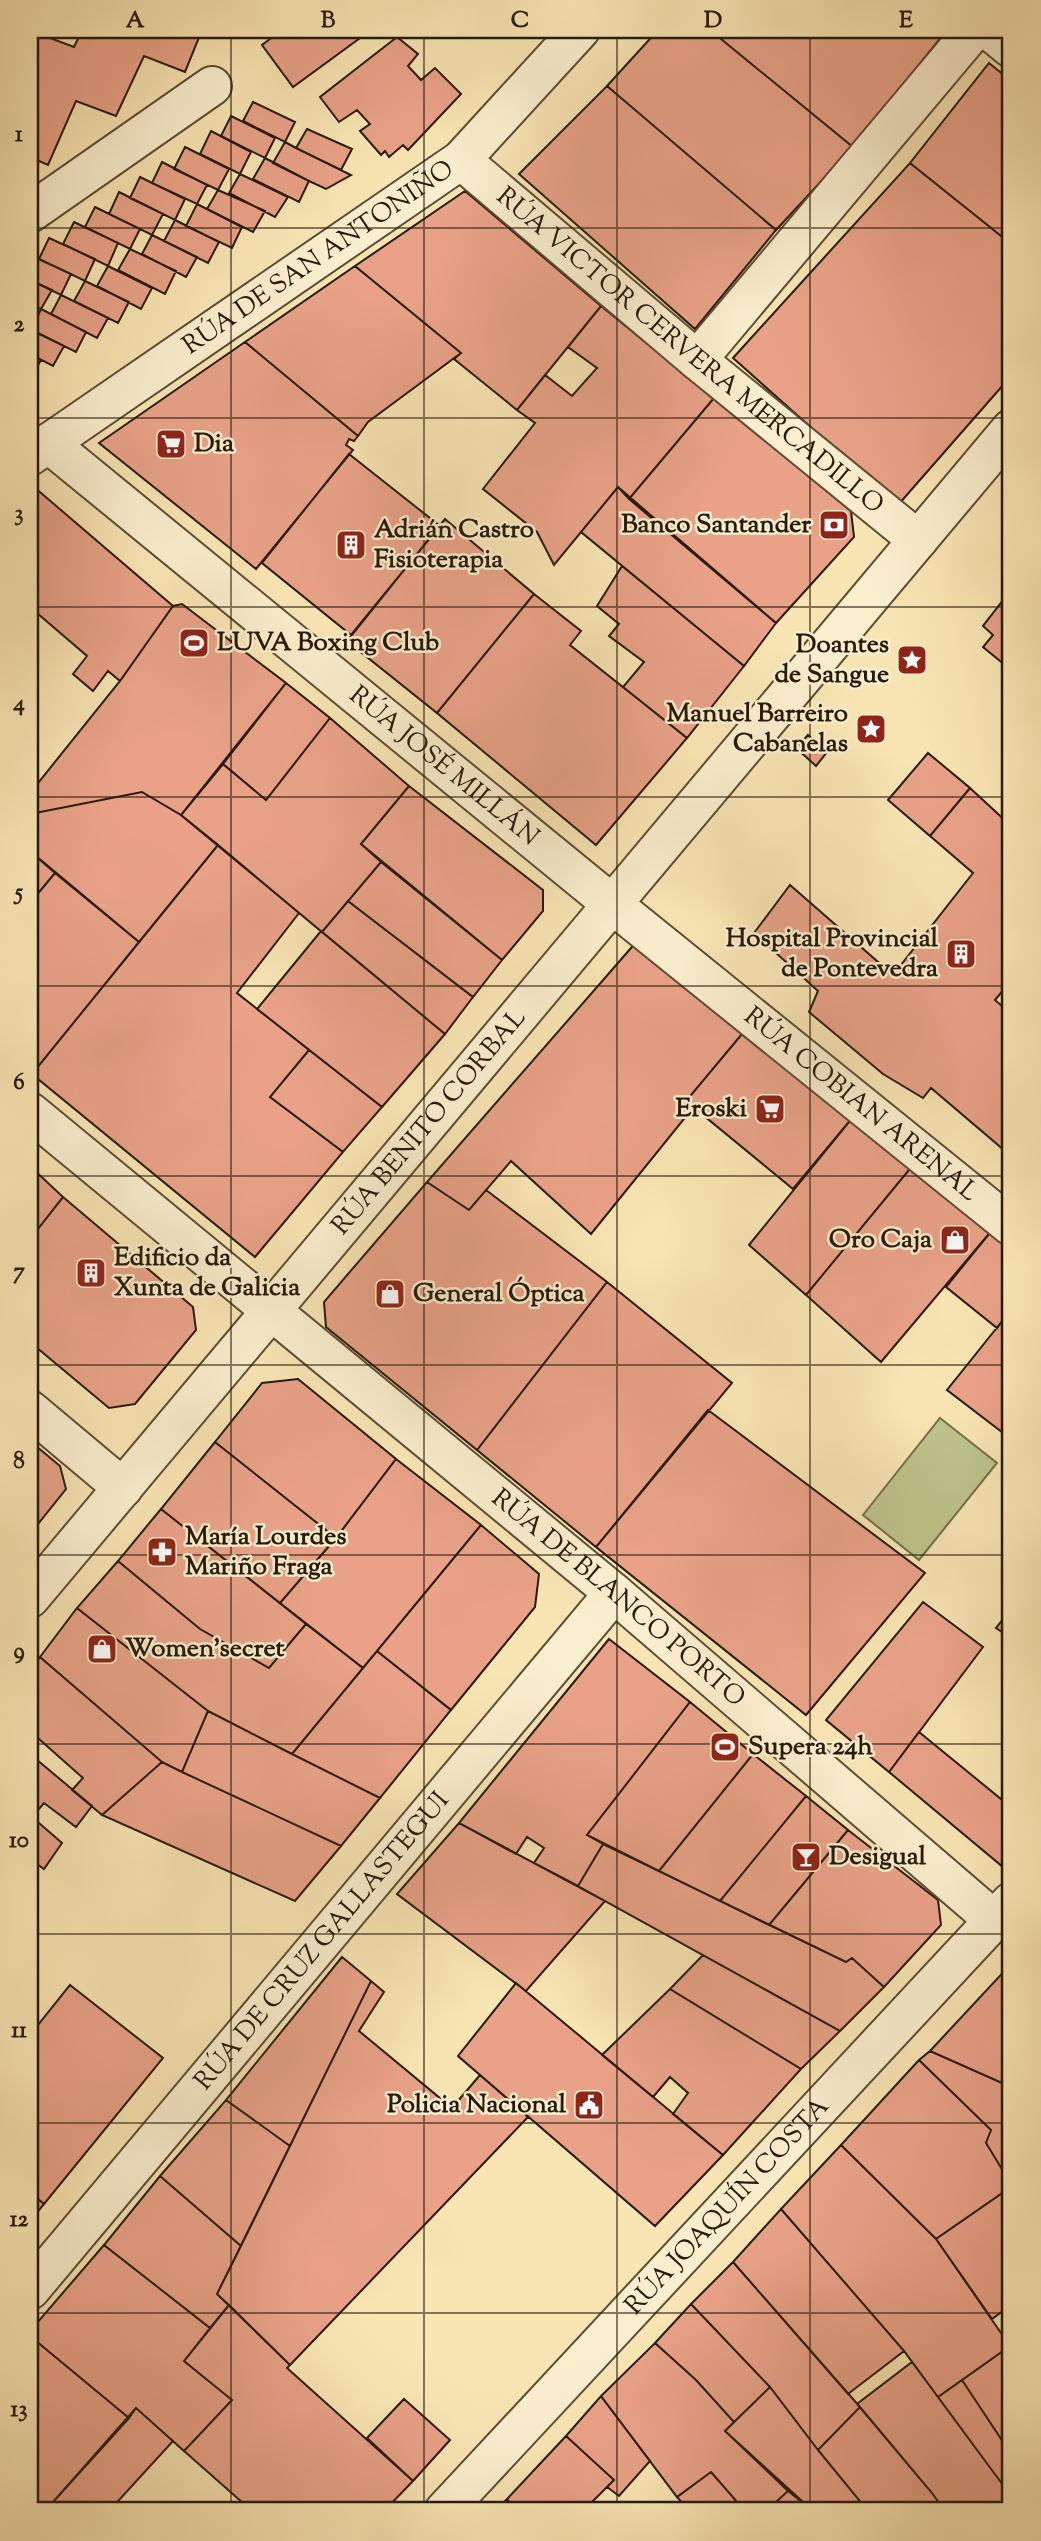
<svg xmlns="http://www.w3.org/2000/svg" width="1041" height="2541" font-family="'Sorts Mill Goudy',serif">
	<rect width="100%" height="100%" fill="#f9e5b4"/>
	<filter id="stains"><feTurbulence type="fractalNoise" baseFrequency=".00286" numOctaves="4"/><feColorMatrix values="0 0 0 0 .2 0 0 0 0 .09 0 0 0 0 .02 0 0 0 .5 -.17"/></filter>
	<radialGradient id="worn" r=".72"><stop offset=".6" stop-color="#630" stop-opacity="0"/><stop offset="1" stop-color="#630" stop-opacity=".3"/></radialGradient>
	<!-- green -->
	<path fill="#bfc48c" stroke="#736f4a" stroke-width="2" d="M 940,1418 L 997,1463 L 919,1560 L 863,1515 Z"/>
	<!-- building -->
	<path fill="#e9a288" stroke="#271a08" stroke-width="2" d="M 82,30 L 202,30 L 185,72 L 144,56 L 116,116 L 76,101 L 48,165 L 30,157 L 30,42 L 34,32 L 74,47 Z
		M 282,30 L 371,30 L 293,87 L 262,45 Z
		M 658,30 L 710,30 L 853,147 L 776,230 L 607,86 Z
		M 710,30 L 947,30 L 853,147 Z
		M 397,37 L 418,54 L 408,66 L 421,80 L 435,68 L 461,94 L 408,150 L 403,145 L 389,157 L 385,151 L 381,155 L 360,131 L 370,124 L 357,110 L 339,122 L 320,97 Z
		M 989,63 L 1011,81 L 1011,244 L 910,163 Z
		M 607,86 L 776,230 L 695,329 L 519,174 Z
		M 253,102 L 295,122 L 285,142 L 243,121 Z
		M 231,116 L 275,138 L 265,158 L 221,136 Z
		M 307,129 L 352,149 L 341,170 L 296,148 Z
		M 211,131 L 251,152 L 240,174 L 200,154 Z
		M 285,142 L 296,148 L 351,175 L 326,189 L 309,181 L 273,163 Z
		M 185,147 L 229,169 L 218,190 L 174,169 Z
		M 265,158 L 309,181 L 299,202 L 253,179 Z
		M 162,162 L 207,185 L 197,204 L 152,183 Z
		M 910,163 L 1011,244 L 1011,376 L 898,505 L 733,358 Z
		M 240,174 L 288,197 L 275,217 L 229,193 Z
		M 140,177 L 185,199 L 175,220 L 130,198 Z
		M 218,190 L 265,211 L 253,232 L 207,209 Z
		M 465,191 L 601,306 L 517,410 L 454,359 L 461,353 L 355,266 Z
		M 119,192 L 163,214 L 152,235 L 109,214 Z
		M 197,204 L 242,227 L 232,248 L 186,226 Z
		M 95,207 L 140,229 L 130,249 L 85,227 Z
		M 175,220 L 219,242 L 208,263 L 164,241 Z
		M 74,222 L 118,243 L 108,266 L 63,244 Z
		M 152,235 L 197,257 L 186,277 L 142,254 Z
		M 49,238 L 95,259 L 85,281 L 39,259 Z
		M 130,249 L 176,271 L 165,294 L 118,270 Z
		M 30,255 L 71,274 L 61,295 L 30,280 Z
		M 108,266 L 152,288 L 141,309 L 97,286 Z
		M 355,266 L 461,353 L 368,422 L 358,436 L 245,342 Z
		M 30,280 L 52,290 L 41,309 L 30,305 Z
		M 85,281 L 129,302 L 118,323 L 74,301 Z
		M 61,295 L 108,318 L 97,338 L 51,314 Z
		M 601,306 L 714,398 L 629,499 L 618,487 L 554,565 L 537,532 L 483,489 L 535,423 L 517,410 L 545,375 L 572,396 L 597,368 L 568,347 Z
		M 41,309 L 86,332 L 76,352 L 31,330 Z
		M 30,329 L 64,346 L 53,366 L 30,354 Z
		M 245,342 L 358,436 L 354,441 L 349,439 L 346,445 L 353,450 L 256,569 L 99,443 Z
		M 30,354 L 41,360 L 30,380 Z
		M 714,398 L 851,511 L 854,537 L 776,623 L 629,499 Z
		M 349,454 L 440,526 L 351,635 L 262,563 Z
		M 34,487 L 173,606 L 120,681 L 108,671 L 93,691 L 73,674 L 87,656 L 30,607 L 30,492 Z
		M 618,487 L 776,623 L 744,666 L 581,532 Z
		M 445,519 L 534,594 L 437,713 L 347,641 Z
		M 622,566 L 744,666 L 687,738 L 623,687 L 644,662 L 609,636 L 619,624 L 597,606 Z
		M 1011,590 L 1011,670 L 983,647 L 993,635 L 983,626 Z
		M 534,594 L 581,631 L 570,645 L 687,738 L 596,845 L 437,713 Z
		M 182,604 L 286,683 L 181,815 L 142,792 L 30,814 L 30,793 L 120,681 L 173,606 Z
		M 286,683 L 330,718 L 266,800 L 223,764 Z
		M 330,718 L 409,786 L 361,844 L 381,862 L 322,932 L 181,815 L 223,764 L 266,800 Z
		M 808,735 L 827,752 L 816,766 L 796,748 Z
		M 928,753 L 970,788 L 930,836 L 888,800 Z
		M 409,786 L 543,890 L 543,911 L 502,960 L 361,844 Z
		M 970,788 L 1011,826 L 1011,981 L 995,1000 L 1011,1014 L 1011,1156 L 931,1088 L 923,1098 L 883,1074 L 809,1012 L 818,991 L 754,933 L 790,885 L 893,975 L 973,873 L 930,836 Z
		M 142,792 L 181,815 L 218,845 L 139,942 L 30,851 L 30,814 Z
		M 218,845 L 299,913 L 237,993 L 309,1050 L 270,1097 L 343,1152 L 255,1257 L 32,1074 Z
		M 30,851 L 55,873 L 30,903 Z
		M 381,862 L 502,960 L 473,997 L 348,901 Z
		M 55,873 L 139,942 L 32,1074 L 30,1073 L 30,903 Z
		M 348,901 L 473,997 L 445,1034 L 322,932 Z
		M 321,931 L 445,1034 L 382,1107 L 257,1009 Z
		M 638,940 L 747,1028 L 686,1101 L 688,1114 L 591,1234 L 511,1161 L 469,1210 L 427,1182 Z
		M 747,1028 L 853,1117 L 793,1189 L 686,1101 Z
		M 309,1050 L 382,1107 L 343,1152 L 270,1097 Z
		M 853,1117 L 913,1165 L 806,1295 L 749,1245 Z
		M 913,1165 L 993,1229 L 881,1362 L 806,1295 Z
		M 30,1166 L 63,1197 L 30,1239 Z
		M 427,1182 L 469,1210 L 486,1190 L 607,1282 L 477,1450 L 326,1327 L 324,1302 Z
		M 63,1197 L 193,1307 L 196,1330 L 135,1404 L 109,1408 L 30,1342 L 30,1239 Z
		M 993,1229 L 1011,1244 L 1011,1310 L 997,1328 L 946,1287 Z
		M 607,1282 L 732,1383 L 596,1547 L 477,1450 Z
		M 1011,1310 L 1011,1439 L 947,1390 Z
		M 298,1379 L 396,1459 L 336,1538 L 215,1442 L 262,1383 Z
		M 708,1410 L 925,1573 L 806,1715 L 596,1547 Z
		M 30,1441 L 60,1466 L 66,1489 L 34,1529 L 30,1525 Z
		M 215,1442 L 336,1538 L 280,1603 L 161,1509 Z
		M 396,1459 L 481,1525 L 363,1668 L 280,1603 L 336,1538 Z
		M 161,1509 L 306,1624 L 269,1668 L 200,1629 L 118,1561 Z
		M 481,1525 L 539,1574 L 535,1607 L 451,1710 L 377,1651 Z
		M 118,1561 L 200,1629 L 269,1668 L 306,1624 L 363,1668 L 292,1754 L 208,1711 L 77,1608 Z
		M 923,1602 L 983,1647 L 889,1772 L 826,1720 Z
		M 77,1608 L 208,1711 L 182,1772 L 162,1762 L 40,1657 Z
		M 1011,1609 L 1011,1638 L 996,1628 Z
		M 609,1639 L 690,1702 L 587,1835 L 603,1844 L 578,1886 L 534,1863 L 544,1848 L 527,1837 L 516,1854 L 459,1823 Z
		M 377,1651 L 451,1710 L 380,1798 L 292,1754 Z
		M 40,1657 L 162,1762 L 102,1815 L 72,1790 L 83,1778 L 30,1731 L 30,1668 Z
		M 690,1702 L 753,1754 L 659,1871 L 587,1835 Z
		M 208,1711 L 292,1754 L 380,1798 L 341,1846 L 182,1772 Z
		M 919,1732 L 1001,1799 L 1011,1787 L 1011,1858 L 1003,1867 L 889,1772 Z
		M 30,1754 L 92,1806 L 76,1827 L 44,1803 L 32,1817 L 62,1843 L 44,1869 L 30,1859 Z
		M 753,1754 L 806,1796 L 720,1901 L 659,1871 Z
		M 162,1762 L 182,1772 L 341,1846 L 295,1901 L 102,1815 Z
		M 806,1796 L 848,1830 L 769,1925 L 720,1901 Z
		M 459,1823 L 605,1901 L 526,1991 L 397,1894 Z
		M 848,1830 L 938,1900 L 941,1925 L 884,1987 L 852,1958 L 846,1962 L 769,1925 Z
		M 603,1844 L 846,1962 L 852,1958 L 884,1987 L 840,2031 L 578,1886 Z
		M 30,1859 L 38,1866 L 30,1877 Z
		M 703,1955 L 840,2031 L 801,2069 L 670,1989 Z
		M 342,1957 L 371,1981 L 290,2146 L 226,2100 Z
		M 1009,1966 L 1011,1969 L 1009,2042 L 1011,2087 L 930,2051 Z
		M 371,1981 L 384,1992 L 359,2031 L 452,2108 L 480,2075 L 528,2117 L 290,2365 L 217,2294 Z
		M 516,1983 L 723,2155 L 655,2226 L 458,2056 Z
		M 70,1985 L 163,2058 L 44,2204 L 30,2192 L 30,2035 Z
		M 670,1989 L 801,2069 L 723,2155 L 673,2114 L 688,2093 L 670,2077 L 653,2097 L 602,2055 Z
		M 930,2051 L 1011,2087 L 1011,2184 L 986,2143 L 991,2130 L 919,2060 Z
		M 919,2060 L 991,2130 L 986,2143 L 1011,2184 L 1011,2187 L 936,2239 L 841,2145 Z
		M 226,2100 L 290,2146 L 241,2246 L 160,2176 Z
		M 841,2145 L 936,2239 L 1010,2346 L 938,2397 L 904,2351 L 781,2209 Z
		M 160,2176 L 241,2246 L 217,2294 L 229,2305 L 210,2328 L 104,2245 Z
		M 1011,2187 L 1011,2305 L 992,2319 L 936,2239 Z
		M 30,2192 L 44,2204 L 30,2221 Z
		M 781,2209 L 904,2351 L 848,2394 L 733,2262 Z
		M 104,2245 L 210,2328 L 184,2361 L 232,2400 L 184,2451 L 136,2408 L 129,2418 L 30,2336 L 30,2331 Z
		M 733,2262 L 860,2407 L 818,2450 L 770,2387 L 691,2304 Z
		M 691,2304 L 770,2387 L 734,2422 L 696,2380 L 655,2343 Z
		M 229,2305 L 290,2365 L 287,2368 L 413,2481 L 384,2511 L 252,2511 L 184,2451 L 232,2400 L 184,2361 Z
		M 1011,2333 L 1011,2348 L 1005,2338 Z
		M 30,2336 L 129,2418 L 45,2511 L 30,2511 Z
		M 655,2343 L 696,2380 L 734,2422 L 725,2431 L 788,2491 L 766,2511 L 745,2511 L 711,2472 L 677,2497 L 601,2396 Z
		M 1010,2346 L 1011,2348 L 1011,2454 L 962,2380 Z
		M 912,2362 L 1011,2496 L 1011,2503 L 999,2511 L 945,2511 L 932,2493 L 857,2404 Z
		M 962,2380 L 1011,2454 L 1011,2496 L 938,2397 Z
		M 770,2387 L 818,2450 L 868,2511 L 813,2511 L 725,2431 Z
		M 601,2396 L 650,2461 L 619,2496 L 607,2487 L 614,2480 L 566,2436 Z
		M 404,2399 L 450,2440 L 413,2481 L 367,2438 Z
		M 860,2407 L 932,2493 L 945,2511 L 868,2511 L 818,2450 Z
		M 136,2408 L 173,2441 L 109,2511 L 45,2511 Z
		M 566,2436 L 614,2480 L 583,2511 L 516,2511 L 507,2499 Z
		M 711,2472 L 745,2511 L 689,2511 L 677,2497 Z
		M 788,2491 L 813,2511 L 766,2511 Z
		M 507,2499 L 516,2511 L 495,2511 Z"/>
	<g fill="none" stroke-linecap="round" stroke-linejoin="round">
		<!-- minor casing -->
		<g stroke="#5c4d33" stroke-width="42">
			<g id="minor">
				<path d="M 989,30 L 1011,48"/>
				<path id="s1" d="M 461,160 L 697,360 L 918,540"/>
				<path d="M 30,213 L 212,86"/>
				<path d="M 697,360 L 974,30"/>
				<path id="s2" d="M 48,443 L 612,904 L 1011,1226"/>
				<path id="s3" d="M 30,456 L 461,160 L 580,30"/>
				<path id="s4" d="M 30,1112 L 614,1593 L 994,1920"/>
				<path d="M 30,1410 L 123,1488"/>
				<path id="s5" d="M 30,1598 L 1011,429"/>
				<path id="s6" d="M 30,2290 L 614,1593"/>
				<path id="s7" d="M 444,2511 L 1011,1902"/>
			</g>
		</g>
		<!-- minor -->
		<use href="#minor" stroke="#fbeece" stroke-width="38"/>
	</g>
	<!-- grid -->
	<path fill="none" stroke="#271a08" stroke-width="2" stroke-opacity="0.55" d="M 231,30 L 231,2511M 424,30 L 424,2511M 617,30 L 617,2511M 810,30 L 810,2511M 30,228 L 1011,228M 30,418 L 1011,418M 30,607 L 1011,607M 30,797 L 1011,797M 30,986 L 1011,986M 30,1176 L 1011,1176M 30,1365 L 1011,1365M 30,1555 L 1011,1555M 30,1744 L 1011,1744M 30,1934 L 1011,1934M 30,2123 L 1011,2123M 30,2313 L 1011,2313"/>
	<!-- icons -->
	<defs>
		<g id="supermarket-square" transform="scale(1.575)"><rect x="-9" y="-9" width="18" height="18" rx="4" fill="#8f2418" stroke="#fbeece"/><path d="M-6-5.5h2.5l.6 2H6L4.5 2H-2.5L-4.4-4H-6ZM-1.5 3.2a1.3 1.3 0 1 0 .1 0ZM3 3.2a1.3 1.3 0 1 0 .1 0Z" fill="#fff"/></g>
		<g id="bank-square" transform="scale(1.575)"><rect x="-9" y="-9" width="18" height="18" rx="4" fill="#8f2418" stroke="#fbeece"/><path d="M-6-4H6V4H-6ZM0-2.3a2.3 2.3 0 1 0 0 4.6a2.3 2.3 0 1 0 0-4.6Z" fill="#fff"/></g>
		<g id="building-square" transform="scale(1.575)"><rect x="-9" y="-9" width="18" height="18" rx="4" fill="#8f2418" stroke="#fbeece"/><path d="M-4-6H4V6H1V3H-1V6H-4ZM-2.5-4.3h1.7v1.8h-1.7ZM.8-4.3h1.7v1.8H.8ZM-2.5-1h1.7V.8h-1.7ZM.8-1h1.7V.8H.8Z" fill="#fff"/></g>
		<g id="stadium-square" transform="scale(1.575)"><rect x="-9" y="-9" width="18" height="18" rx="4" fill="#8f2418" stroke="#fbeece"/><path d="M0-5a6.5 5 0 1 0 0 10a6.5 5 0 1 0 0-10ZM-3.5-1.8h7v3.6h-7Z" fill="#fff"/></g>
		<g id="sight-square" transform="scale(1.575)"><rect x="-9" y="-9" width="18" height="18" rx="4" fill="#8f2418" stroke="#fbeece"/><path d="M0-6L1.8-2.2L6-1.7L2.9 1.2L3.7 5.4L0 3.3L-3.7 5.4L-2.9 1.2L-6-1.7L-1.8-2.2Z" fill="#fff"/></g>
		<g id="shop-square" transform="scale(1.575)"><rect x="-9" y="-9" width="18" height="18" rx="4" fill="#8f2418" stroke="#fbeece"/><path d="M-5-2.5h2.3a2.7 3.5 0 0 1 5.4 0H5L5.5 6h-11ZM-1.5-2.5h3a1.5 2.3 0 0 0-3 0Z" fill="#fff"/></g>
		<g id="pharmacy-square" transform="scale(1.575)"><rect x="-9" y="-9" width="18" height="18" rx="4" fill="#8f2418" stroke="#fbeece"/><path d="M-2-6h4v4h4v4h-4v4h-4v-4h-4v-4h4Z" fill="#fff"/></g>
		<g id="bar-square" transform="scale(1.575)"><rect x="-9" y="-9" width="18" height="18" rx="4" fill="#8f2418" stroke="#fbeece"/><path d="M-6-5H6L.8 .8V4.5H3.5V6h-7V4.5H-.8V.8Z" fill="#fff"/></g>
		<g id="civic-square" transform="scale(1.575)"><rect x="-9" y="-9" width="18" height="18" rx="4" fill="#8f2418" stroke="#fbeece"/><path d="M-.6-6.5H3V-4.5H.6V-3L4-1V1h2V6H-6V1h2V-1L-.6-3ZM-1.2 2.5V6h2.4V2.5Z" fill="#fff"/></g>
	</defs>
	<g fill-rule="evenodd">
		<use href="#supermarket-square" x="171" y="444"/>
		<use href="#bank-square" x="834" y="525"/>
		<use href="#building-square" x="351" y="545"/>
		<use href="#stadium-square" x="194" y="643"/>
		<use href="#sight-square" x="912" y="660"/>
		<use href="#sight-square" x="871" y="729"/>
		<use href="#building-square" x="961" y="954"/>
		<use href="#supermarket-square" x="770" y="1109"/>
		<use href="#shop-square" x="955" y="1240"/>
		<use href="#building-square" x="91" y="1273"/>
		<use href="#shop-square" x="390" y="1294"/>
		<use href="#pharmacy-square" x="162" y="1552"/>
		<use href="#shop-square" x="102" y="1649"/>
		<use href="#stadium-square" x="725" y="1747"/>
		<use href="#bar-square" x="806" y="1857"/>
		<use href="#civic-square" x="589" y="2105"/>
	</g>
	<g text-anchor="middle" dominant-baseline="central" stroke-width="5" stroke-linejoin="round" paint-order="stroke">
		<!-- street labels -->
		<g font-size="26" fill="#271a08" stroke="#fbeece">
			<text stroke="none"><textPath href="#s3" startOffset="350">RÚA DE SAN ANTONIÑO</textPath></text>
			<text stroke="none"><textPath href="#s1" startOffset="298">RÚA VICTOR CERVERA MERCADILLO</textPath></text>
			<text stroke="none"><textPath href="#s2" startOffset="511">RÚA JOSÉ MILLÁN</textPath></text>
			<text stroke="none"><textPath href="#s2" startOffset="1048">RÚA COBIAN ARENAL</textPath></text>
			<text stroke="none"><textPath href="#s5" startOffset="621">RÚA BENITO CORBAL</textPath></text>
			<text stroke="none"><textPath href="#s4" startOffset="763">RÚA DE BLANCO PORTO</textPath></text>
			<text stroke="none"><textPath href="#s6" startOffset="455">RÚA DE CRUZ GALLASTEGUI</textPath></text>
			<text stroke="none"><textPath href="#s7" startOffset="416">RÚA JOAQUÍN COSTA</textPath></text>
		</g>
		<!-- poi labels -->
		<g font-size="26" font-weight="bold" fill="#271a08" stroke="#fbeece" text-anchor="start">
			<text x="194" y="444">Dia</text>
			<text x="811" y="525" text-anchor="end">Banco Santander</text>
			<text x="374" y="530">Adrián Castro<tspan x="374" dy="30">Fisioterapia</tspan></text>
			<text x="217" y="643">LUVA Boxing Club</text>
			<text x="889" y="645" text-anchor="end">Doantes<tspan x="889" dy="30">de Sangue</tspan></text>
			<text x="848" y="714" text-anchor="end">Manuel Barreiro<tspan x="848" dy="30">Cabanelas</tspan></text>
			<text x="938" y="939" text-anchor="end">Hospital Provincial<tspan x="938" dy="30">de Pontevedra</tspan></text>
			<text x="747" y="1109" text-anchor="end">Eroski</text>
			<text x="932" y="1240" text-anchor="end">Oro Caja</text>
			<text x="114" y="1258">Edificio da<tspan x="114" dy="30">Xunta de Galicia</tspan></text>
			<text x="413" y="1294">General Óptica</text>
			<text x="185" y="1537">María Lourdes<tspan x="185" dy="30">Mariño Fraga</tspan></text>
			<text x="125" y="1649">Women'secret</text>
			<text x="748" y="1747">Supera 24h</text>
			<text x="829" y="1857">Desigual</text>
			<text x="566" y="2105" text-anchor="end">Policia Nacional</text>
		</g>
	</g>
	<!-- margin -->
	<rect width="1041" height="2541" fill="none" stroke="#f9e5b4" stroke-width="77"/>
	<rect x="38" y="38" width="964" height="2464" fill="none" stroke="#271a08" stroke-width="2.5"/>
	<g font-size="23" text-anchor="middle" font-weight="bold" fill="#271a08">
		<text x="135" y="27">A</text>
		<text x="328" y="27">B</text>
		<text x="520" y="27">C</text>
		<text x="713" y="27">D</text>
		<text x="906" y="27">E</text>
		<text x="19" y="141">1</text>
		<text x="19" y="331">2</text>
		<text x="19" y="520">3</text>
		<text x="19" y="710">4</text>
		<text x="19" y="899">5</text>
		<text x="19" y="1089">6</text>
		<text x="19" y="1278">7</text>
		<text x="19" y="1468">8</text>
		<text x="19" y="1658">9</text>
		<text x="19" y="1847">10</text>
		<text x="19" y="2037">11</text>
		<text x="19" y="2226">12</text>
		<text x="19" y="2416">13</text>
	</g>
	<rect width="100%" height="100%" filter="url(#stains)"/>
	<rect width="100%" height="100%" fill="url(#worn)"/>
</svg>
